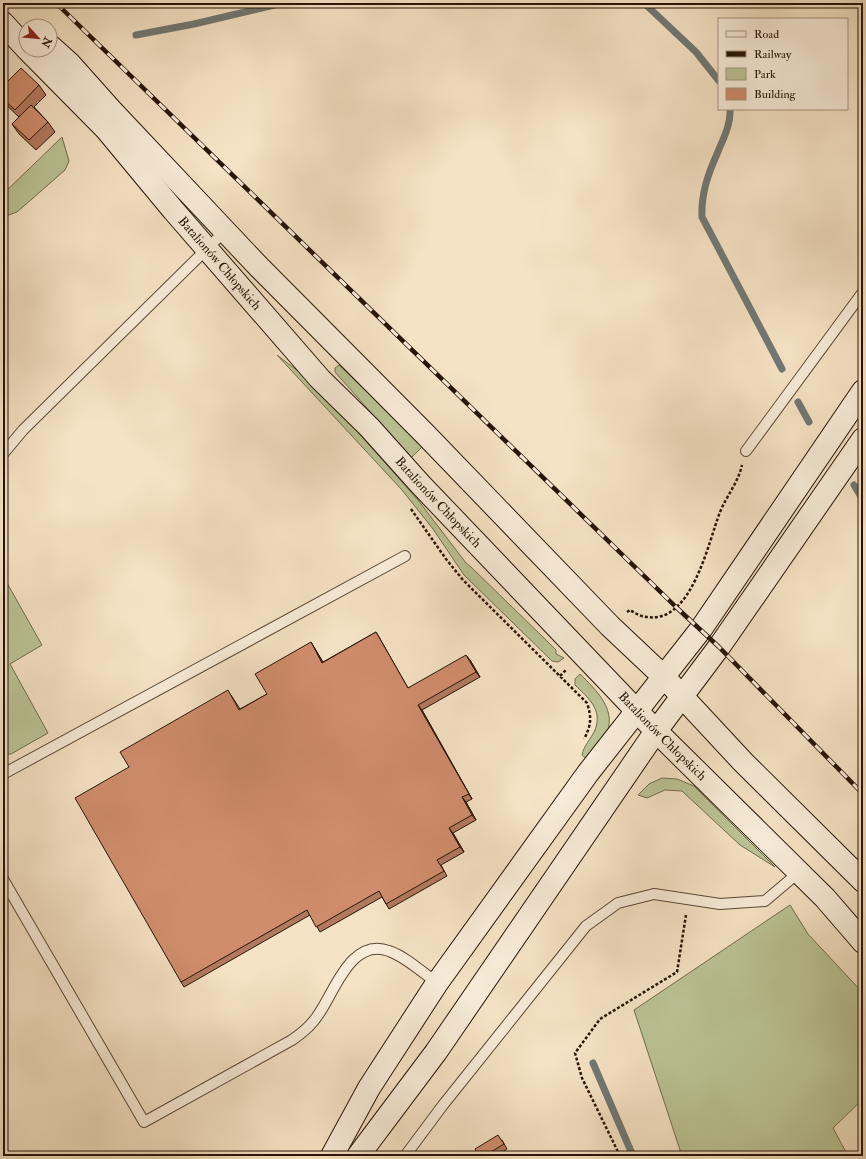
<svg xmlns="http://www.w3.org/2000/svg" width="866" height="1159" font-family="'IM FELL Double Pica',serif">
	<rect width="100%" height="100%" fill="#f6e3c5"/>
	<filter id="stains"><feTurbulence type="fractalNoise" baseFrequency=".005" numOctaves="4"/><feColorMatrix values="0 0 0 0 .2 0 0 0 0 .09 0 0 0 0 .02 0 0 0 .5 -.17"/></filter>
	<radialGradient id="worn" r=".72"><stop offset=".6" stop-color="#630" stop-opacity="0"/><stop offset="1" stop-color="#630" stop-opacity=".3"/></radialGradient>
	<!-- green -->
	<path fill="#bbc496" stroke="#706c4e" d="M 62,137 L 69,161 L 65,170 L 17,212 L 3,217 L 3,194 Z
		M 277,355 L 316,385 L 418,500 L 466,563 L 471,567 L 547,641 L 556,650 L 556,654 L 564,658 L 558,662 L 552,661 L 464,575 L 433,529 L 402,490 Z
		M 339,365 L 423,446 L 411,458 L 335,372 L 335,368 Z
		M 3,576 L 42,645 L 10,664 L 48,733 L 11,754 L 3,754 Z
		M 580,674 C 596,690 619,711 605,737 C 600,745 594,752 588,760 L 582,755 C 584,745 591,739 595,730 C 603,709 588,698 575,685 L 575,679 Z
		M 662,778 L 677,779 L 694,786 L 775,867 L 740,845 L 682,791 L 665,790 L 647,798 L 638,795 L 649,784 Z
		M 790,905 L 808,934 L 863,993 L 863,1099 L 833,1128 L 848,1156 L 682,1156 L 634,1010 Z"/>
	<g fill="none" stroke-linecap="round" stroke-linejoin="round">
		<!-- stream -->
		<path stroke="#707875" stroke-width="7" d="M 644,3 L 696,52 L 719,81
			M 136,35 L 194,24 L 283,3
			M 730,109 C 731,125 723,139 717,154 C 708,174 701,194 702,217 L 782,369
			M 798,402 L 809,422
			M 854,485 L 863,500
			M 593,1063 L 633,1156"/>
		<!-- lane casing -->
		<g stroke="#5a4836" stroke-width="12">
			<path id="lane" d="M 746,451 L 863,292
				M 3,454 L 23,430 L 225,231
				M 3,774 L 405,556
				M 3,879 L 144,1122 L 292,1040 C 304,1032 313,1024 320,1012 C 335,990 352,937 389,951 C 406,957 422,972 437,983
				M 405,1156 L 443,1105 L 586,926 L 618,903 L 654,894 L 720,904 L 765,901 L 798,873"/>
		</g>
		<!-- secondary casing -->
		<g stroke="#261407" stroke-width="24">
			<g id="secondary">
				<path d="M 3,23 L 26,48"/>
				<path d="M 50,46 L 70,64 L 111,110 L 258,266 L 426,435 L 610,626 L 664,677 L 743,762 L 863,881"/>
				<path id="s1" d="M 28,50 L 106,129 L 174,211 L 320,379 L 369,427 L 421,485 L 656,731 L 825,898 L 863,942"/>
				<path d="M 332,1156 L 369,1088 L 437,983 L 588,773 L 701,629 L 863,391"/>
				<path d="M 358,1156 L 436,1052 L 656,731 L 719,647 L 863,439"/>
			</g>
		</g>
		<!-- path -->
		<path stroke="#261407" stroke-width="2.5" stroke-dasharray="3 2" stroke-linecap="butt" d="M 411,509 L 446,559 L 463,580 L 587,703 C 592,718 591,726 584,739
			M 627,612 L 630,610 C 635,613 641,617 647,617 C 692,624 708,543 720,512 C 727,495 738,483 742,465
			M 560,676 L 567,669
			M 620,1156 L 582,1078 L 575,1053 L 600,1019 L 677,972 L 686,915"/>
		<!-- lane -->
		<use href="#lane" stroke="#f9edd9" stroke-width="10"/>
		<!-- secondary -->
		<use href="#secondary" stroke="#f9edd9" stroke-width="22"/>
		<!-- rail casing -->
		<g stroke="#261407" stroke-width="4.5">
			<path id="rail" d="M 56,3 L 677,608 L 719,647 L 863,794"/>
		</g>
		<!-- rail -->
		<use href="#rail" stroke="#f9edd9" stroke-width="3" stroke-dasharray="9" stroke-linecap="butt"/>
	</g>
	<!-- wall -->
	<path fill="#b3795e" stroke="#261407" d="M 39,85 L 46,95 L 34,107 L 48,122 L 55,132 L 36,150 L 19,134 L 12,124 L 19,117 L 3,102 L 3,86 Z
		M 376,632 L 379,637 L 408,688 L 470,660 L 480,677 L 422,710 L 472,799 L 466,802 L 476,820 L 453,833 L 464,852 L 441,865 L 447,876 L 389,909 L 382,897 L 320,932 L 310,915 L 184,987 L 181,982 L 129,767 L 231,695 L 240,709 L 267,694 L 314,647 L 323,662 Z
		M 502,1140 L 507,1149 L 496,1156 L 479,1156 Z"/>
	<!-- shaded-wall -->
	<path fill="#92634c" stroke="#261407" d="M 311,642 L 314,647 L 326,668 L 322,663 Z
		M 466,655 L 470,660 L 480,677 L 476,672 Z
		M 418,705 L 422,710 L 472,799 L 469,794 Z
		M 462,797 L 466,802 L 476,820 L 472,815 Z
		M 449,828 L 453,833 L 464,852 L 460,847 Z"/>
	<!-- building -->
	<path fill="#d08d6d" stroke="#261407" d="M 21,68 L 39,85 L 15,110 L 3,99 L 3,86 Z
		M 31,105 L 48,122 L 29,140 L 12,124 Z
		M 376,632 L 408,688 L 466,655 L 476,672 L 418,705 L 469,794 L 462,797 L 472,815 L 449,828 L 460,847 L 437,860 L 444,871 L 386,904 L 379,891 L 316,927 L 307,910 L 181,982 L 75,798 L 129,767 L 120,752 L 228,690 L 239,710 L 267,694 L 255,674 L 311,642 L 322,663 Z
		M 498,1135 L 504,1144 L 484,1156 L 479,1156 L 475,1149 Z
		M 468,1153 L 471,1156 L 464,1156 Z"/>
	<g text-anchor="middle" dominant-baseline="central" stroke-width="3.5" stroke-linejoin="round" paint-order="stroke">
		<!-- street labels -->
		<g font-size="13" fill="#261407" stroke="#f9edd9">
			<text stroke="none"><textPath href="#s1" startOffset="287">Batalionów Chłopskich</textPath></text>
			<text stroke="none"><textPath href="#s1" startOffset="611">Batalionów Chłopskich</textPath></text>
			<text stroke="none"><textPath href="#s1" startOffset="935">Batalionów Chłopskich</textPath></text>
		</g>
	</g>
	<!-- margin -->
	<rect width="866" height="1159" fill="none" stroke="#f6e3c5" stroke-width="16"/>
	<rect x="4" y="4" width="858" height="1151" fill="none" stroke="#261407" stroke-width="2"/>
	<rect x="8" y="8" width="850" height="1143" fill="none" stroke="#261407"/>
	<!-- legend -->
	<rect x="718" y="18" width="130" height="92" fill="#f9edd9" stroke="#a59685"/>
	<rect x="726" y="31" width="20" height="6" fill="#f9edd9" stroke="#a59685"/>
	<text x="754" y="38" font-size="12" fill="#261407">Road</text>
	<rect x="726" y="51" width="20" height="6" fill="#261407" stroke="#a59685"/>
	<text x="754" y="58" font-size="12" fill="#261407">Railway</text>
	<rect x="726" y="68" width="20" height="12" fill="#bbc496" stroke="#a59685"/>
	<text x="754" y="78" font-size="12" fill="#261407">Park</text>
	<rect x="726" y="88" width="20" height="12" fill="#d08d6d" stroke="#a59685"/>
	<text x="754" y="98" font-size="12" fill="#261407">Building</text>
	<!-- north arrow -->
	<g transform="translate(38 38) rotate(117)"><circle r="19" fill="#f9edd9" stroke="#a59685"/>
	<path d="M0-3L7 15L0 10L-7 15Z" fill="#8f2418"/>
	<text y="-6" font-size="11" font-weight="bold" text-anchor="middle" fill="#261407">N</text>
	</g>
	<rect width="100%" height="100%" filter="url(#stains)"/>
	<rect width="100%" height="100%" fill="url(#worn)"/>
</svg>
